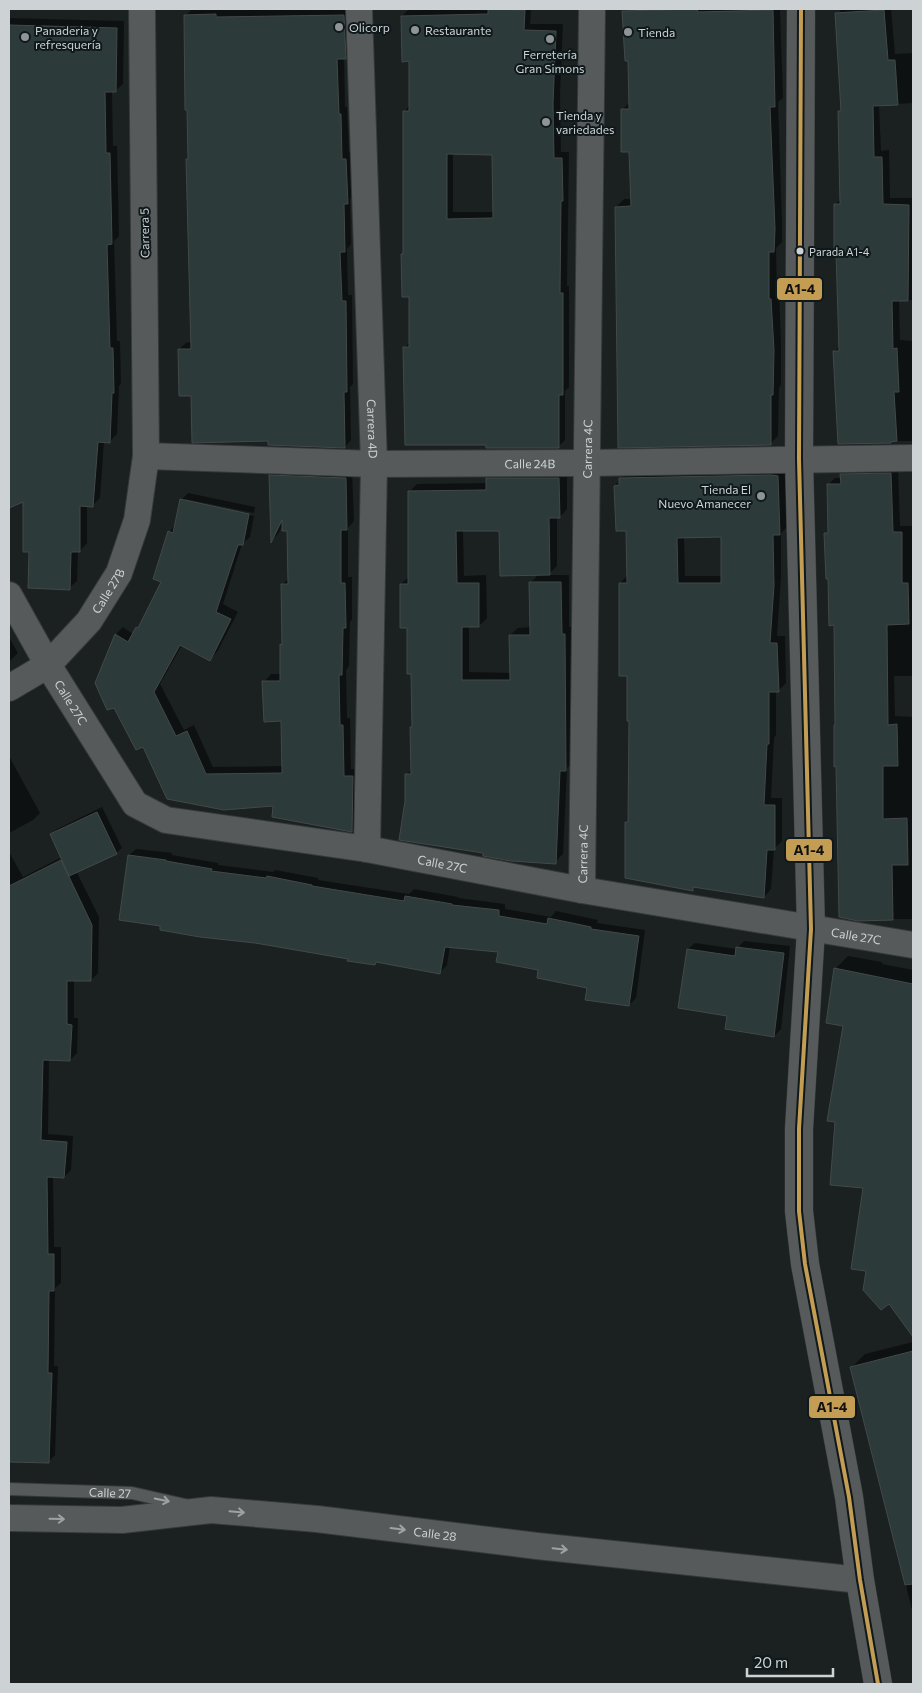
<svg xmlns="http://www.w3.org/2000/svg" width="922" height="1693" font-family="Commissioner,sans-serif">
	<rect width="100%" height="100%" fill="#1b2021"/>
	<!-- shadow -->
	<path fill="#0007" fill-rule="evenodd" d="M 192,9 L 222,9 L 222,10 L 351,9 L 352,51 L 344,57 L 345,107 L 347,107 L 349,152 L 352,152 L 354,196 L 350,199 L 351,244 L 347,249 L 348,295 L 352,295 L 353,384 L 350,387 L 351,440 L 345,447 L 269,440 L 193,394 L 179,349 L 186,343 L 192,342 L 187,160 L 189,158 L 185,16 Z
		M 409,9 L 531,9 L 530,24 L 563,24 L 560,95 L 561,152 L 569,152 L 567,286 L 569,286 L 569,387 L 565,391 L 565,440 L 558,447 L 487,443 L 404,348 L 410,342 L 404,112 L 410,105 L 411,60 L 402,16 ZM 453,153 L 493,154 L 494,212 L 453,212 Z
		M 623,9 L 780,9 L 783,98 L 778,102 L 782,220 L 782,242 L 776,248 L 777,291 L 779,291 L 781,341 L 781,385 L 779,388 L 778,436 L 770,444 L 616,207 L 624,199 L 632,199 L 631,151 L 623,109 L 630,102 L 629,60 L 626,60 Z
		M 842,9 L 891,9 L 895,54 L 913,53 L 913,103 L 879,105 L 881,151 L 889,150 L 890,198 L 913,198 L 913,300 L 899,300 L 900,340 L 913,341 L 913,441 L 890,441 L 835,351 L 840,346 L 835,204 L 841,199 L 840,112 L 842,109 L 837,14 Z
		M 9,18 L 124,21 L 123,84 L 115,91 L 112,91 L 113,146 L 117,146 L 119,236 L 114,241 L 117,341 L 120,341 L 121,384 L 119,386 L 117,434 L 109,442 L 104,441 L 100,498 L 93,505 L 87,505 L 87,543 L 80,551 L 78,551 L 77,581 L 69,588 L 30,551 L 24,500 L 9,506 Z
		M 898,467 L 900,526 L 913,526 L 913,676 L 894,676 L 895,716 L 913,717 L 913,919 L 858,919 L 835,624 L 826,534 L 829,530 L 828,485 L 835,478 L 842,478 L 842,475 L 849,468 Z
		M 278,469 L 352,471 L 354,521 L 348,528 L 348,577 L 352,577 L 352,619 L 350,622 L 349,666 L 346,670 L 347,718 L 350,718 L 351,769 L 360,769 L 359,823 L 352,830 L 274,805 L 224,808 L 114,706 L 96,683 L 116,634 L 123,627 L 133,634 L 142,623 L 163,581 L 169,532 L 175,526 L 181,500 L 188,493 L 255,507 L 254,513 L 185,499 L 185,501 L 254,516 L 250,537 L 242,544 L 223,604 L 238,612 L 217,652 L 210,659 L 182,645 L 160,684 L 184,730 L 194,725 L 213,767 L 283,766 L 282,720 L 264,682 L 271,674 L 281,674 L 282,645 L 283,643 L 282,585 L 289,578 L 289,530 L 284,523 L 278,534 L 272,540 L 271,476 Z
		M 785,469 L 788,526 L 781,533 L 781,577 L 777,636 L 785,636 L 786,683 L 779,690 L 776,690 L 776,735 L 774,738 L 771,798 L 782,798 L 782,841 L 774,849 L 771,889 L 764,897 L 695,886 L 692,889 L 626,822 L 629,820 L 631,720 L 620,583 L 628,575 L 628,530 L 615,486 L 628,470 ZM 722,536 L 722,576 L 685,576 L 684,537 Z
		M 495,471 L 567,471 L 567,509 L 560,517 L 557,517 L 557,566 L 548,575 L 569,575 L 569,627 L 572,627 L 573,762 L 567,768 L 563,854 L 555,862 L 484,852 L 406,801 L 406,775 L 412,769 L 414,726 L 408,626 L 401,584 L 410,576 L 409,492 L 417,484 L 487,483 L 487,479 ZM 463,529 L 500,530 L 539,574 L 530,583 L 531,627 L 518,628 L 510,635 L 511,673 L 469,672 L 469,626 L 479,626 L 487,618 L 486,575 L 464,576 Z
		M 9,637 L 18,653 L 9,662 Z
		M 9,756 L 40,813 L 33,820 L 9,833 Z
		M 102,807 L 122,848 L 116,853 L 76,871 L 99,917 L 98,973 L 91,980 L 74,979 L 74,1018 L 78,1018 L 77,1053 L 70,1060 L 49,1059 L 48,1134 L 73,1136 L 71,1170 L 64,1177 L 53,1176 L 54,1247 L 61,1247 L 61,1283 L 55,1288 L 54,1366 L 58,1366 L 55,1455 L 48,1462 L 9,1461 L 9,852 L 23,877 L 62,857 L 51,834 L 57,829 Z
		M 136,849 L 172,853 L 172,855 L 218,863 L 218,865 L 273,872 L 275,870 L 318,878 L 318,880 L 409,894 L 414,889 L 458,897 L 458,898 L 505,904 L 505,909 L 551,917 L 556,911 L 598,920 L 597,923 L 645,930 L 636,998 L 629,1005 L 499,951 L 450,946 L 447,965 L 440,972 L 378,961 L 375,964 L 349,958 L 162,925 L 129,855 Z
		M 744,941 L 790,946 L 781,1029 L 774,1036 L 729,1015 L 688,949 L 695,943 L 737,949 Z
		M 848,956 L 882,962 L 882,964 L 913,970 L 913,1335 L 868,1270 L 864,1187 L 845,1025 L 835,969 Z
		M 913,1342 L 913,1614 L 852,1367 L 865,1354 Z"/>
	<!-- building -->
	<path fill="#2c3a3a" stroke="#444848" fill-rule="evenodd" d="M 488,9 L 525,10 L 524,30 L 556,31 L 553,103 L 554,158 L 562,158 L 563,201 L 561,201 L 560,293 L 563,293 L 563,395 L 559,395 L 559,448 L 486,448 L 486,445 L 405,445 L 403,347 L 409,347 L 409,297 L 402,297 L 401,254 L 403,254 L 403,111 L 409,111 L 409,61 L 402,62 L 401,16 L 488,14 ZM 447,154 L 492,155 L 493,218 L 447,219 Z
		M 697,9 L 698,12 L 773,10 L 775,107 L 770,107 L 775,229 L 774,252 L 769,252 L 769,299 L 771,299 L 774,350 L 773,395 L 771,395 L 771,445 L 618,448 L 615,207 L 631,206 L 629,152 L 621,152 L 621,109 L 629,109 L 628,61 L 625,61 L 622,11 Z
		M 884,10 L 888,60 L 895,60 L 898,105 L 873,106 L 874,157 L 882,157 L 883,204 L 909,205 L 908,301 L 892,301 L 893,349 L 897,348 L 899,392 L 894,392 L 897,441 L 890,442 L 891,443 L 838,444 L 833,351 L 839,351 L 836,252 L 834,252 L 834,204 L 840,204 L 838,111 L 841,111 L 835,13 Z
		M 216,14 L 216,17 L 344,15 L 346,59 L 337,59 L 339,114 L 341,114 L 342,159 L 346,159 L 348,204 L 344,204 L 345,252 L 340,252 L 342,301 L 346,301 L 347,392 L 344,392 L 345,448 L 268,445 L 268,441 L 192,443 L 191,396 L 179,396 L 178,349 L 191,349 L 186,159 L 188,159 L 187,110 L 185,110 L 184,15 Z
		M 9,25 L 117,28 L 116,92 L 105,92 L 106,153 L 110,153 L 112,244 L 107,245 L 110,348 L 113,348 L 114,393 L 112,393 L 110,443 L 98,442 L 93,507 L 80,506 L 80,552 L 71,552 L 70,590 L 28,588 L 29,552 L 23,552 L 23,502 L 9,508 Z
		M 891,473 L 893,532 L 902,532 L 902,583 L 908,583 L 909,624 L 887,625 L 888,725 L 897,724 L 898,766 L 883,766 L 883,819 L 907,818 L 908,865 L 892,865 L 893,920 L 858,921 L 839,917 L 836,766 L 834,767 L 834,725 L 835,725 L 834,625 L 829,626 L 828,579 L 826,579 L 824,533 L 828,533 L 827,484 L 841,484 L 840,474 Z
		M 269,475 L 346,478 L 347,530 L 341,530 L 341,583 L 345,583 L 346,628 L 343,628 L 342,675 L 339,675 L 340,725 L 343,725 L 344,776 L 353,776 L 352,832 L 272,817 L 273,806 L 224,810 L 167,799 L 143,747 L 136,750 L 114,708 L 107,710 L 95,683 L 115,634 L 128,642 L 136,627 L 138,628 L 161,582 L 153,579 L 168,531 L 173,533 L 180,499 L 249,514 L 243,545 L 238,545 L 216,612 L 231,619 L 210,661 L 180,645 L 154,692 L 176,736 L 187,731 L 206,774 L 282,773 L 281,721 L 264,722 L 262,681 L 280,681 L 280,644 L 282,645 L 281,584 L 288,584 L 287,531 L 282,531 L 282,520 L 271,543 Z
		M 771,475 L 778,476 L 780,535 L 773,535 L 774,585 L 770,643 L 777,643 L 779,692 L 769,692 L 769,744 L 767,744 L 764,805 L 775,805 L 775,850 L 767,850 L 764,898 L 693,887 L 693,891 L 625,878 L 625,822 L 628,822 L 629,721 L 627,721 L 627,676 L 619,676 L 619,583 L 627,583 L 626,531 L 616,531 L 614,486 L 619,485 L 619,478 ZM 721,537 L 721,583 L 678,583 L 677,538 Z
		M 486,478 L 559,478 L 560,518 L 549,518 L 550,575 L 500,576 L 499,531 L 456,531 L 457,583 L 479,583 L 479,627 L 462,627 L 462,680 L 510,680 L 509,635 L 530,635 L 529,582 L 561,582 L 562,634 L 565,634 L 566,771 L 560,771 L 556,864 L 511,861 L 483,856 L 483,853 L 399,840 L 405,801 L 405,774 L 411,774 L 410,727 L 412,727 L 411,674 L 407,674 L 407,628 L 400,628 L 400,584 L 408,584 L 408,491 L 486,490 Z
		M 97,812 L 117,854 L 69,876 L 50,834 Z
		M 128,855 L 166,860 L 166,861 L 212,869 L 211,871 L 266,878 L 267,876 L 312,885 L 312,886 L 404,901 L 405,896 L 452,904 L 452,905 L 499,910 L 499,916 L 547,924 L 548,918 L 591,927 L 591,929 L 639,936 L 629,1006 L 585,1000 L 587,988 L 537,978 L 538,970 L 496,962 L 498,952 L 445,947 L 440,974 L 376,962 L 375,965 L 347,961 L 348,959 L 255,943 L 200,937 L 160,930 L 160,926 L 119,920 Z
		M 61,860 L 92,925 L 91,981 L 67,981 L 67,1024 L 72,1025 L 70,1061 L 43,1060 L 41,1140 L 67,1142 L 64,1178 L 47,1177 L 48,1254 L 54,1254 L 54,1291 L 49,1291 L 48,1373 L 52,1373 L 49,1463 L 9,1462 L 9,886 Z
		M 736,947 L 784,953 L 774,1037 L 725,1029 L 727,1016 L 678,1008 L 687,949 L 735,956 Z
		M 834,968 L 913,984 L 913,1337 L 889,1304 L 881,1310 L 863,1290 L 866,1271 L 851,1269 L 863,1188 L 830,1185 L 835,1122 L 827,1121 L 843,1026 L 826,1023 Z
		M 913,1351 L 913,1584 L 905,1585 L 850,1367 Z"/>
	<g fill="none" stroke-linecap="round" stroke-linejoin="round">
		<!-- service casing -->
		<g stroke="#36393b" stroke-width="14">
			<g id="service">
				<path id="s1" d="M 9,1489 L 132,1493 L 185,1505"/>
			</g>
		</g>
		<!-- minor casing -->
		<g stroke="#36393b" stroke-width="28">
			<g id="minor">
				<path id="s2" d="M 359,9 L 374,464 L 367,849"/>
				<path id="s3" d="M 146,456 L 374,464 L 587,463 L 913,458"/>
				<path id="s4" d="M 9,595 L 48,665 L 135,804 L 166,820 L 367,849 L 582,890 L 913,945"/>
				<path id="s5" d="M 9,688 L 48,665 L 89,621 L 119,573 L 137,520 L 146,456 L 142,9"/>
				<path id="s6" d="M 582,890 L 592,9"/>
				<path id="s7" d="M 9,1518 L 122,1520 L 211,1510 L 317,1519 L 537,1546 L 860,1580"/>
			</g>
		</g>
		<!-- tertiary casing -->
		<g stroke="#36393b" stroke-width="29">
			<path id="tertiary" d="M 801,9 L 799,459 L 811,929 L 799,1129 L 799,1211 L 805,1264 L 849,1497 L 860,1580 L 878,1684"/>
		</g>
		<!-- service -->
		<use href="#service" stroke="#565a5b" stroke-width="12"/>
		<!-- minor -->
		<use href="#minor" stroke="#565a5b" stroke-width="26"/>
		<!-- tertiary -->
		<use href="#tertiary" stroke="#565a5b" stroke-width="28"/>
		<!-- bus-1 casing -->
		<g stroke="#0f181a" stroke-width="8">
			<path id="bus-1" d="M 801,9 L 799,459 L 811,929 L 799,1129 L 799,1211 L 805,1264 L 849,1497 L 860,1580 L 878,1684"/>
		</g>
		<!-- bus-1 -->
		<use href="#bus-1" stroke="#c49d54" stroke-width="4"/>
	</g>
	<!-- one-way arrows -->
	<defs><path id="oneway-shaft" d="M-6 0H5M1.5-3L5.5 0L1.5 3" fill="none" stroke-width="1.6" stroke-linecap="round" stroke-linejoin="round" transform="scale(1.25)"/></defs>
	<g stroke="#9da3a4">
		<use href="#oneway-shaft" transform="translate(162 1500) rotate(12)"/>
		<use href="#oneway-shaft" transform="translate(237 1512) rotate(5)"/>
		<use href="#oneway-shaft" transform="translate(57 1519) rotate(1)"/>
		<use href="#oneway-shaft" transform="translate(398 1529) rotate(7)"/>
		<use href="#oneway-shaft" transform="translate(560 1549) rotate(6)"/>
	</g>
	<!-- markers -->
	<g fill="#8f9496" stroke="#0f181a" stroke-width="2">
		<circle cx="339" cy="27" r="5"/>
		<circle cx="415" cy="30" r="5"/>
		<circle cx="628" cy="32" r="5"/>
		<circle cx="25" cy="37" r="5"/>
		<circle cx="550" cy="39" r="5"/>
		<circle cx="546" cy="122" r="5"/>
		<circle cx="761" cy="496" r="5"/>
	</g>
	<circle fill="#cdd3d5" stroke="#0f181a" stroke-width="2" cx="800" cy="251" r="4.5"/>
	<g text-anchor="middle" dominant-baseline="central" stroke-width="4" stroke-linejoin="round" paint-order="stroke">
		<!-- bus labels -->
		<g font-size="11" fill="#cdd3d5" stroke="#0f181a" text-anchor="start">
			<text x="809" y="251">Parada A1-4</text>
		</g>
		<!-- poi labels -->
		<g font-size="12" fill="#cdd3d5" stroke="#0f181a" text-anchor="start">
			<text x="349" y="27">Olicorp</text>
			<text x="35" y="30">Panaderia y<tspan x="35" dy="14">refresquería</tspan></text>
			<text x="425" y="30">Restaurante</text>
			<text x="638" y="32">Tienda</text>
			<text x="550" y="54" text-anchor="middle">Ferretería<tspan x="550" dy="14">Gran Simons</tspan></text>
			<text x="556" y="115">Tienda y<tspan x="556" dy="14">variedades</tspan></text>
			<text x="751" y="489" text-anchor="end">Tienda El<tspan x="751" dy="14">Nuevo Amanecer</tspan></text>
		</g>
		<!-- street labels -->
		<g font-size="12" fill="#cdd3d5" stroke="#0f181a">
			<text transform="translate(144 233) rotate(-91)">Carrera 5</text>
			<text stroke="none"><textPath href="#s2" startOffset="420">Carrera 4D</textPath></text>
			<text stroke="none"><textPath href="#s6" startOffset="441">Carrera 4C</textPath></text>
			<text stroke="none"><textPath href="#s3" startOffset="384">Calle 24B</textPath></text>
			<text stroke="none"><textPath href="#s5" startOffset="141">Calle 27B</textPath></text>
			<text stroke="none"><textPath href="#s4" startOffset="124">Calle 27C</textPath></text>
			<text stroke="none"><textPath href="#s6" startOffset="36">Carrera 4C</textPath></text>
			<text stroke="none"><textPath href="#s4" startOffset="559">Calle 27C</textPath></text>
			<text stroke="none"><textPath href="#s4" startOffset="979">Calle 27C</textPath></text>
			<text stroke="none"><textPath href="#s1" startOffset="101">Calle 27</textPath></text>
			<text stroke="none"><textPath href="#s7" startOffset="428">Calle 28</textPath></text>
		</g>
	</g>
	<g stroke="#0f181a" stroke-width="2">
		<rect x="776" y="277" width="47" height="24" rx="5" fill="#c49d54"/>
		<rect x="785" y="838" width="48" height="24" rx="5" fill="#c49d54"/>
		<rect x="808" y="1395" width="48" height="24" rx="5" fill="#c49d54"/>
	</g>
	<g font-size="14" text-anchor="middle" font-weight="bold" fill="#111">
		<text x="800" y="294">A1-4</text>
		<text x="809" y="855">A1-4</text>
		<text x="832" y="1412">A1-4</text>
	</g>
	<!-- border -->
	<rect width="922" height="1693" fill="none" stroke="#cdd3d5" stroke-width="20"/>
	<!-- scale -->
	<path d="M747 1668v8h86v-8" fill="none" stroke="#cdd3d5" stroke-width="2.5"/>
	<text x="754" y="1668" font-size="15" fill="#cdd3d5" stroke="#0f181a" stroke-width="4" paint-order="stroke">20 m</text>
</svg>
